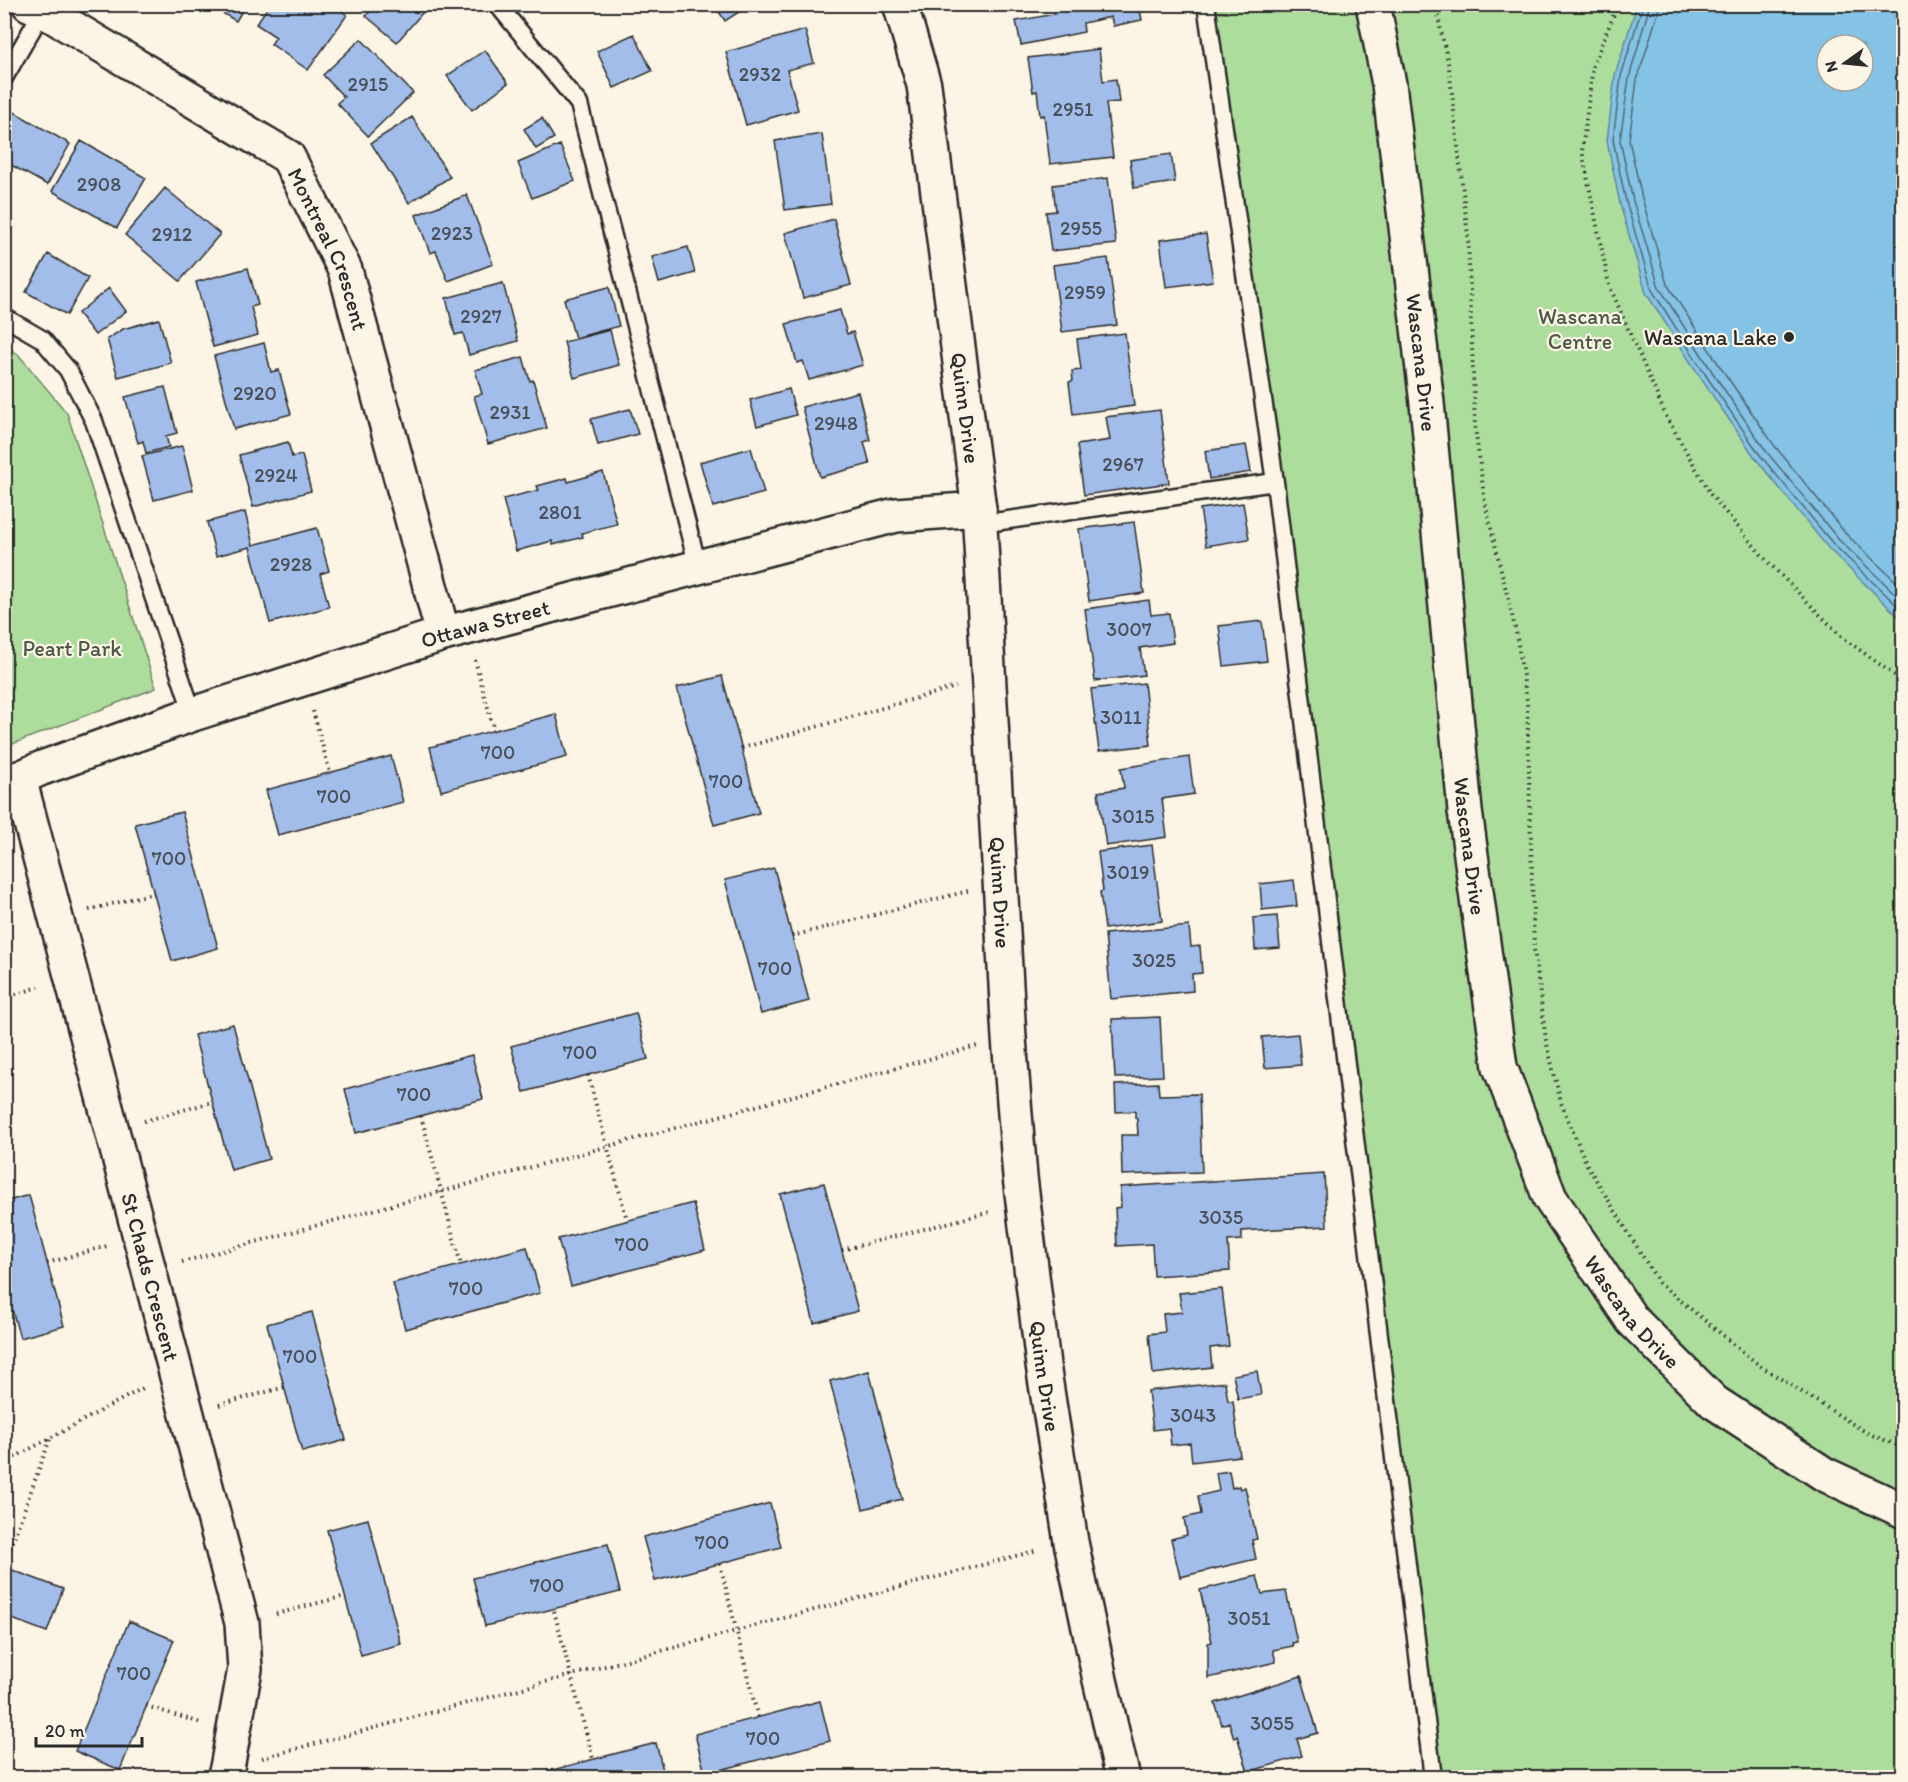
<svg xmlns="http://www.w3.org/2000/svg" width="1908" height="1782" font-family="Itim,sans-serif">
	<rect width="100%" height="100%" fill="#fcf5e5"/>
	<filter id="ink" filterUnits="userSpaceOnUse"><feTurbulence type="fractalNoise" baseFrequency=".0167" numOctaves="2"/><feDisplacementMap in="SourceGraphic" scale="12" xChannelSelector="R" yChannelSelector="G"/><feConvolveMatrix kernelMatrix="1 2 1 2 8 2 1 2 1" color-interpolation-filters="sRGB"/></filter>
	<g filter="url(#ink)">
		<!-- green -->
		<path fill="#addd9d" stroke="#6c8464" stroke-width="1.5" fill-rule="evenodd" d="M 1206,5 L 1903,5 L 1903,1777 L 1433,1777 ZM 1827,45 L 1863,45 L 1863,81 L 1827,81 Z
			M 4,346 L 18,354 L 67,413 L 156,688 L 5,747 Z"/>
		<!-- water -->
		<path fill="#84c3e5" stroke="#60869b" stroke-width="1.5" fill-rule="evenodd" d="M 1637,5 L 1903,5 L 1903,621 L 1829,549 L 1756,459 L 1702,380 L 1646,293 L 1620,204 L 1607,141 L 1615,75 ZM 1827,45 L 1863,45 L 1863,81 L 1827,81 Z"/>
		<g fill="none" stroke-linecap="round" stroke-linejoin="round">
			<!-- shore -->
			<path stroke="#4f6875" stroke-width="1.5" d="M 1643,4 L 1621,76 L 1613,140 L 1626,202 L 1652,290 L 1707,377 L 1760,455 L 1834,545 L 1904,612
				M 1650,4 L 1629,78 L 1620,140 L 1633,201 L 1659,287 L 1713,373 L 1766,451 L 1839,540 L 1904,602
				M 1659,4 L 1658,13 L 1637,80 L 1629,140 L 1642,198 L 1667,284 L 1721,368 L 1774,445 L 1846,534 L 1904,589"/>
		</g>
		<!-- building -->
		<path fill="#a2bde9" stroke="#2b2b2b" stroke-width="1.5" d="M 207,4 L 246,4 L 236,21 Z
			M 270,4 L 332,4 L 347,15 L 308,70 L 271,44 L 276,37 L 256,24 Z
			M 376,4 L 430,4 L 397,42 L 366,16 Z
			M 714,4 L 751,4 L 725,21 Z
			M 1053,4 L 1139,4 L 1142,20 L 1113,26 L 1111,17 L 1083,23 L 1084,32 L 1021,45 L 1016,21 L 1055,14 Z
			M 805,30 L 814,63 L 787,70 L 798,110 L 746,125 L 726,52 Z
			M 634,34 L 652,71 L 614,88 L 597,51 Z
			M 361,39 L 413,93 L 368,136 L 337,103 L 344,97 L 323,75 Z
			M 1099,49 L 1103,81 L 1116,79 L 1119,102 L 1106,103 L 1113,157 L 1050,164 L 1044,115 L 1040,116 L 1037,91 L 1033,92 L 1028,58 Z
			M 485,50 L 508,83 L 472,110 L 447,76 Z
			M 9,109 L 70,144 L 47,185 L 4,161 L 4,116 Z
			M 412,117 L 450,177 L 409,203 L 371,143 Z
			M 542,118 L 554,138 L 536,149 L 524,129 Z
			M 822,134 L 831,204 L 785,210 L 775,141 Z
			M 81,141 L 146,178 L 117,228 L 52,191 Z
			M 560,145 L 575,181 L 532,198 L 518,163 Z
			M 1171,154 L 1175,182 L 1134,188 L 1130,160 Z
			M 1108,178 L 1116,244 L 1051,251 L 1046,212 L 1056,211 L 1053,185 Z
			M 165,188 L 220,234 L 180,281 L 125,235 Z
			M 467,195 L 493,264 L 448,281 L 436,251 L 430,253 L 416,215 Z
			M 834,219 L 851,285 L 803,298 L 785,233 Z
			M 1206,234 L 1213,281 L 1166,287 L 1160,240 Z
			M 688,247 L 695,273 L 659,283 L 652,257 Z
			M 48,254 L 88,278 L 67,315 L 26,292 Z
			M 1108,258 L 1117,325 L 1062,332 L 1053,265 Z
			M 248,268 L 258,305 L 251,307 L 258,335 L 213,347 L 196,282 Z
			M 503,283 L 518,341 L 469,355 L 463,333 L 455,335 L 446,298 Z
			M 609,287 L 619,326 L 575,338 L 564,299 Z
			M 109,288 L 126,311 L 95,335 L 78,313 Z
			M 840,310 L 847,334 L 853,332 L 863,365 L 809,380 L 803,361 L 797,363 L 786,324 Z
			M 159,319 L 171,363 L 118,377 L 107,339 L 123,329 Z
			M 610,330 L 619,365 L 574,378 L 564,342 Z
			M 1125,333 L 1134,406 L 1073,414 L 1069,382 L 1073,381 L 1072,371 L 1081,370 L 1077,339 Z
			M 264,343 L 271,372 L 279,370 L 291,414 L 234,429 L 214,356 Z
			M 523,357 L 530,381 L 533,380 L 547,428 L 488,444 L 474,396 L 482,394 L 475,370 Z
			M 165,387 L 177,433 L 166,436 L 169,447 L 146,453 L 143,441 L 138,443 L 125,397 Z
			M 789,389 L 796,415 L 757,426 L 750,400 Z
			M 858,392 L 870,440 L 864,442 L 870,464 L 820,477 L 802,407 Z
			M 630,409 L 638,434 L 598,445 L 591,419 Z
			M 1160,410 L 1169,483 L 1084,495 L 1077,445 L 1110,440 L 1106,417 Z
			M 288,442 L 292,457 L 302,455 L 311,491 L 253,507 L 239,455 Z
			M 1246,445 L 1251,472 L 1209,479 L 1205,451 Z
			M 182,446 L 193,490 L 154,500 L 142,456 Z
			M 751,448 L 764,493 L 713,507 L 700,462 Z
			M 603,472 L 617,524 L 582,533 L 583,537 L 553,545 L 552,541 L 516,551 L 503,499 L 539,490 L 537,486 L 567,478 L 568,482 Z
			M 1243,503 L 1249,539 L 1206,546 L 1200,509 Z
			M 245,512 L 253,545 L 317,528 L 329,571 L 320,574 L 329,607 L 270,623 L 250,547 L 216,556 L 207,522 Z
			M 1134,522 L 1144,593 L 1089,601 L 1079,529 Z
			M 1149,600 L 1151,615 L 1169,613 L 1173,643 L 1140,648 L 1144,675 L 1095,681 L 1085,609 Z
			M 1262,621 L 1267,661 L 1224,666 L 1219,626 Z
			M 722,676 L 759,813 L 714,825 L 677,688 Z
			M 1144,683 L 1151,745 L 1099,751 L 1091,689 Z
			M 556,714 L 567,757 L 441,791 L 430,747 Z
			M 391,756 L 403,802 L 278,835 L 266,790 Z
			M 1189,757 L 1194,794 L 1162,799 L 1167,837 L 1106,846 L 1098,792 L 1124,788 L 1121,768 Z
			M 182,812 L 218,948 L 172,961 L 135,824 Z
			M 1152,845 L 1162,921 L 1105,929 L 1100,892 L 1103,891 L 1098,852 Z
			M 774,868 L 809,1001 L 761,1014 L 725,880 Z
			M 1294,880 L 1297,906 L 1262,910 L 1260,884 Z
			M 1277,916 L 1280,948 L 1255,950 L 1253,918 Z
			M 1189,926 L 1191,947 L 1200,946 L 1202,973 L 1192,974 L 1193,991 L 1111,999 L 1105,934 Z
			M 636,1013 L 648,1059 L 524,1092 L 511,1046 Z
			M 1160,1017 L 1163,1076 L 1115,1078 L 1112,1019 Z
			M 233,1024 L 269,1159 L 231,1170 L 194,1035 Z
			M 1298,1034 L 1301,1065 L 1265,1068 L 1262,1037 Z
			M 472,1055 L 483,1099 L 356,1133 L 345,1089 Z
			M 1158,1083 L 1159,1095 L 1199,1094 L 1202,1172 L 1122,1175 L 1121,1135 L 1138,1135 L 1137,1119 L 1135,1118 L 1135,1111 L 1116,1112 L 1115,1085 Z
			M 1324,1174 L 1327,1226 L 1242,1231 L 1242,1240 L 1228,1241 L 1230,1271 L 1154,1276 L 1152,1244 L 1117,1246 L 1115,1208 L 1121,1207 L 1120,1187 Z
			M 824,1183 L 858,1311 L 814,1323 L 780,1194 Z
			M 29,1195 L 64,1326 L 20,1338 L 4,1281 L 4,1202 Z
			M 693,1203 L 705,1250 L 571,1286 L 558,1239 Z
			M 527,1247 L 540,1293 L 405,1329 L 393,1283 Z
			M 1222,1289 L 1229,1346 L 1210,1348 L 1212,1367 L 1153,1374 L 1149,1334 L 1165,1332 L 1163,1314 L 1182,1312 L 1179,1293 Z
			M 312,1312 L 346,1440 L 302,1452 L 267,1324 Z
			M 869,1371 L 902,1499 L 863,1509 L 830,1381 Z
			M 1257,1371 L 1261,1395 L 1238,1399 L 1233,1375 Z
			M 1225,1382 L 1228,1401 L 1233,1401 L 1240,1456 L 1192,1462 L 1190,1443 L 1171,1445 L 1169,1428 L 1153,1430 L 1148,1391 Z
			M 1229,1471 L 1232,1488 L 1239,1486 L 1240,1489 L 1245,1487 L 1257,1539 L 1252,1540 L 1256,1559 L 1180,1577 L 1171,1539 L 1187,1535 L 1184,1518 L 1201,1514 L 1198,1496 L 1219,1491 L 1216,1473 Z
			M 770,1503 L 781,1547 L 655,1581 L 643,1537 Z
			M 368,1519 L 401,1644 L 361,1655 L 327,1530 Z
			M 608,1544 L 620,1592 L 485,1626 L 473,1578 Z
			M 4,1567 L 63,1589 L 47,1632 L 4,1616 Z
			M 1257,1576 L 1262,1594 L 1286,1591 L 1297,1642 L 1292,1643 L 1293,1646 L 1273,1650 L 1276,1662 L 1208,1678 L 1208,1643 L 1212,1642 L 1200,1590 Z
			M 129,1621 L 174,1640 L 120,1770 L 75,1751 Z
			M 1301,1676 L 1318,1733 L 1297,1739 L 1302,1756 L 1248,1772 L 1237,1736 L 1234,1738 L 1229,1722 L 1222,1725 L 1215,1703 Z
			M 820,1701 L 830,1741 L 705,1774 L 695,1734 Z
			M 656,1743 L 665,1778 L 533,1778 L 533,1775 Z"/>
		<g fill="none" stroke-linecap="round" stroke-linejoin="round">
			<!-- lane casing -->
			<g stroke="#2b2b2b" stroke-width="21">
				<path id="lane" d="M 497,4 L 579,104 L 698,567
					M 1206,4 L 1275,482 L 1433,1778
					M 4,78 L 46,5
					M 4,317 L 42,339 L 68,370 L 94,421 L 193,714
					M 980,524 L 1275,482"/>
			</g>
			<!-- street casing -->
			<g stroke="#2b2b2b" stroke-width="38">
				<g id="street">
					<path id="s1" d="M 29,4 L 43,10 L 288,157 L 345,270 L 443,634"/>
					<path id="s2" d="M 900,4 L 924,85 L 979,509 L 1009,1038 L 1020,1177 L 1043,1365 L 1071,1542 L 1100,1680 L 1123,1778"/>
					<path id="s3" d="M 1373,4 L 1389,84 L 1427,403 L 1465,811 L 1500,1067 L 1550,1198 L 1632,1320 L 1714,1402 L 1824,1474 L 1904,1511"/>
					<path id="s4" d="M 19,778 L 242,1623 L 245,1669 L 227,1768 L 224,1778"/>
					<path id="s5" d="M 4,785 L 42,768 L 193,714 L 443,634 L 896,515 L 979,509"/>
				</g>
			</g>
			<!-- path -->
			<path stroke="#2b2b2b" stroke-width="4" stroke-dasharray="1.5 4.5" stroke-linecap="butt" d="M 1435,4 L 1449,67 L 1468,236 L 1475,427 L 1485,503 L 1516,632 L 1527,701 L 1534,949 L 1546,1040 L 1561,1103 L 1587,1165 L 1659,1283 L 1759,1365 L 1867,1433 L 1904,1448
				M 1618,4 L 1593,66 L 1582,151 L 1609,285 L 1666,416 L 1711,495 L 1766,560 L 1842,637 L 1904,682
				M 475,660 L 494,730
				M 313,711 L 330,773
				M 742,748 L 956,687
				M 89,910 L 154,893
				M 792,936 L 968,891
				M 4,998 L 39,987
				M 588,1075 L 627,1220
				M 421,1116 L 461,1265
				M 144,1121 L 212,1102
				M 842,1250 L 990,1212
				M 182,1262 L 977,1046
				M 47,1263 L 107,1246
				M 219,1405 L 285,1387
				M 4,1463 L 143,1388
				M 720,1564 L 758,1718
				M 4,1565 L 50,1439
				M 554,1611 L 593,1759
				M 276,1614 L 345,1596
				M 146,1706 L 201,1723
				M 262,1758 L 1038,1550"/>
			<!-- lane -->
			<use href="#lane" stroke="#fcf5e5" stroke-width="16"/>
			<!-- street -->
			<use href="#street" stroke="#fcf5e5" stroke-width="33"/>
		</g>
	</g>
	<!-- markers -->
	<circle fill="#2b2b2b" stroke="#fcf5e5" stroke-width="2" cx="1789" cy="337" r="6"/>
	<g text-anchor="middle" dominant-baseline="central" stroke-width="4.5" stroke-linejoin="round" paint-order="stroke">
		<!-- number labels -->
		<g font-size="20" fill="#49505a">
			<text x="760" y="74">2932</text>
			<text x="368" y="84">2915</text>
			<text x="1073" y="109">2951</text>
			<text x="99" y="184">2908</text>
			<text x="1081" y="228">2955</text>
			<text x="452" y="233">2923</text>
			<text x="172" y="234">2912</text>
			<text x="1085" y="292">2959</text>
			<text x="481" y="316">2927</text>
			<text x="255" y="393">2920</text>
			<text x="510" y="412">2931</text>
			<text x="836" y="423">2948</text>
			<text x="1123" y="464">2967</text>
			<text x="276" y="475">2924</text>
			<text x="560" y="512">2801</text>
			<text x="291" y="564">2928</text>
			<text x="1129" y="629">3007</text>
			<text x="1121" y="717">3011</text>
			<text x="498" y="752">700</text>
			<text x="726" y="781">700</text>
			<text x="334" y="796">700</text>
			<text x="1133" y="816">3015</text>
			<text x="169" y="858">700</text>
			<text x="1128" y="872">3019</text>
			<text x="1154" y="960">3025</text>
			<text x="775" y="968">700</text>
			<text x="580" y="1052">700</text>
			<text x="414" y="1094">700</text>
			<text x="1221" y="1217">3035</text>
			<text x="632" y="1244">700</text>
			<text x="466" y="1288">700</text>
			<text x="300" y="1356">700</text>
			<text x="1193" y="1415">3043</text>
			<text x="712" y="1542">700</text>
			<text x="547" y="1585">700</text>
			<text x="1249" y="1618">3051</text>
			<text x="134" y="1673">700</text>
			<text x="1272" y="1723">3055</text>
			<text x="763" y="1738">700</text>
		</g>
		<!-- street labels -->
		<g font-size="22" fill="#2b2b2b" stroke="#fcf5e5">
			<text stroke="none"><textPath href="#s1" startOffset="402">Montreal Crescent</textPath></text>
			<text stroke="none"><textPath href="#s3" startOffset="362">Wascana Drive</textPath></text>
			<text stroke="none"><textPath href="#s2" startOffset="410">Quinn Drive</textPath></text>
			<text stroke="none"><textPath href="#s5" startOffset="508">Ottawa Street</textPath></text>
			<text stroke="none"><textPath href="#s3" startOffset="848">Wascana Drive</textPath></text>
			<text stroke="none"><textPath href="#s2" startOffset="896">Quinn Drive</textPath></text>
			<text stroke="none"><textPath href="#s4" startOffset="516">St Chads Crescent</textPath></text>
			<text stroke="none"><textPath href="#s3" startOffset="1352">Wascana Drive</textPath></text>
			<text stroke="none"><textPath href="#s2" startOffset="1382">Quinn Drive</textPath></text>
		</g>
		<!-- park labels -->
		<g font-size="22" fill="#4c5848" stroke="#fcf5e5">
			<text x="1580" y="316">Wascana<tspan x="1580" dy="25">Centre</tspan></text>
			<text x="72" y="648">Peart Park</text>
		</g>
		<!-- poi labels -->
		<g font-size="22" fill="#2b2b2b" stroke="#fcf5e5" text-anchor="end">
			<text x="1777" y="337">Wascana Lake</text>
		</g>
	</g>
	<!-- margin -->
	<rect width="1908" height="1782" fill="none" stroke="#fcf5e5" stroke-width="24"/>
	<rect x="12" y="12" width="1884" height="1758" fill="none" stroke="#2b2b2b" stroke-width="2" filter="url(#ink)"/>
	<!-- north arrow -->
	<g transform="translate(1845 63) rotate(255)"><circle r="28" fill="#fcf5e5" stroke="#a8a49b" stroke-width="1.5"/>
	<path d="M0-4.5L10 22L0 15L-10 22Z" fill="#2b2b2b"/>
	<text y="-9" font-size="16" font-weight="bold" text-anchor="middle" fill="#2b2b2b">N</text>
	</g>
	<!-- scale -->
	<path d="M36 1737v9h106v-9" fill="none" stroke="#2b2b2b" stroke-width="3"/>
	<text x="45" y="1737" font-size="18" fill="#2b2b2b" stroke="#fcf5e5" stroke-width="4.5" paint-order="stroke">20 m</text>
</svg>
